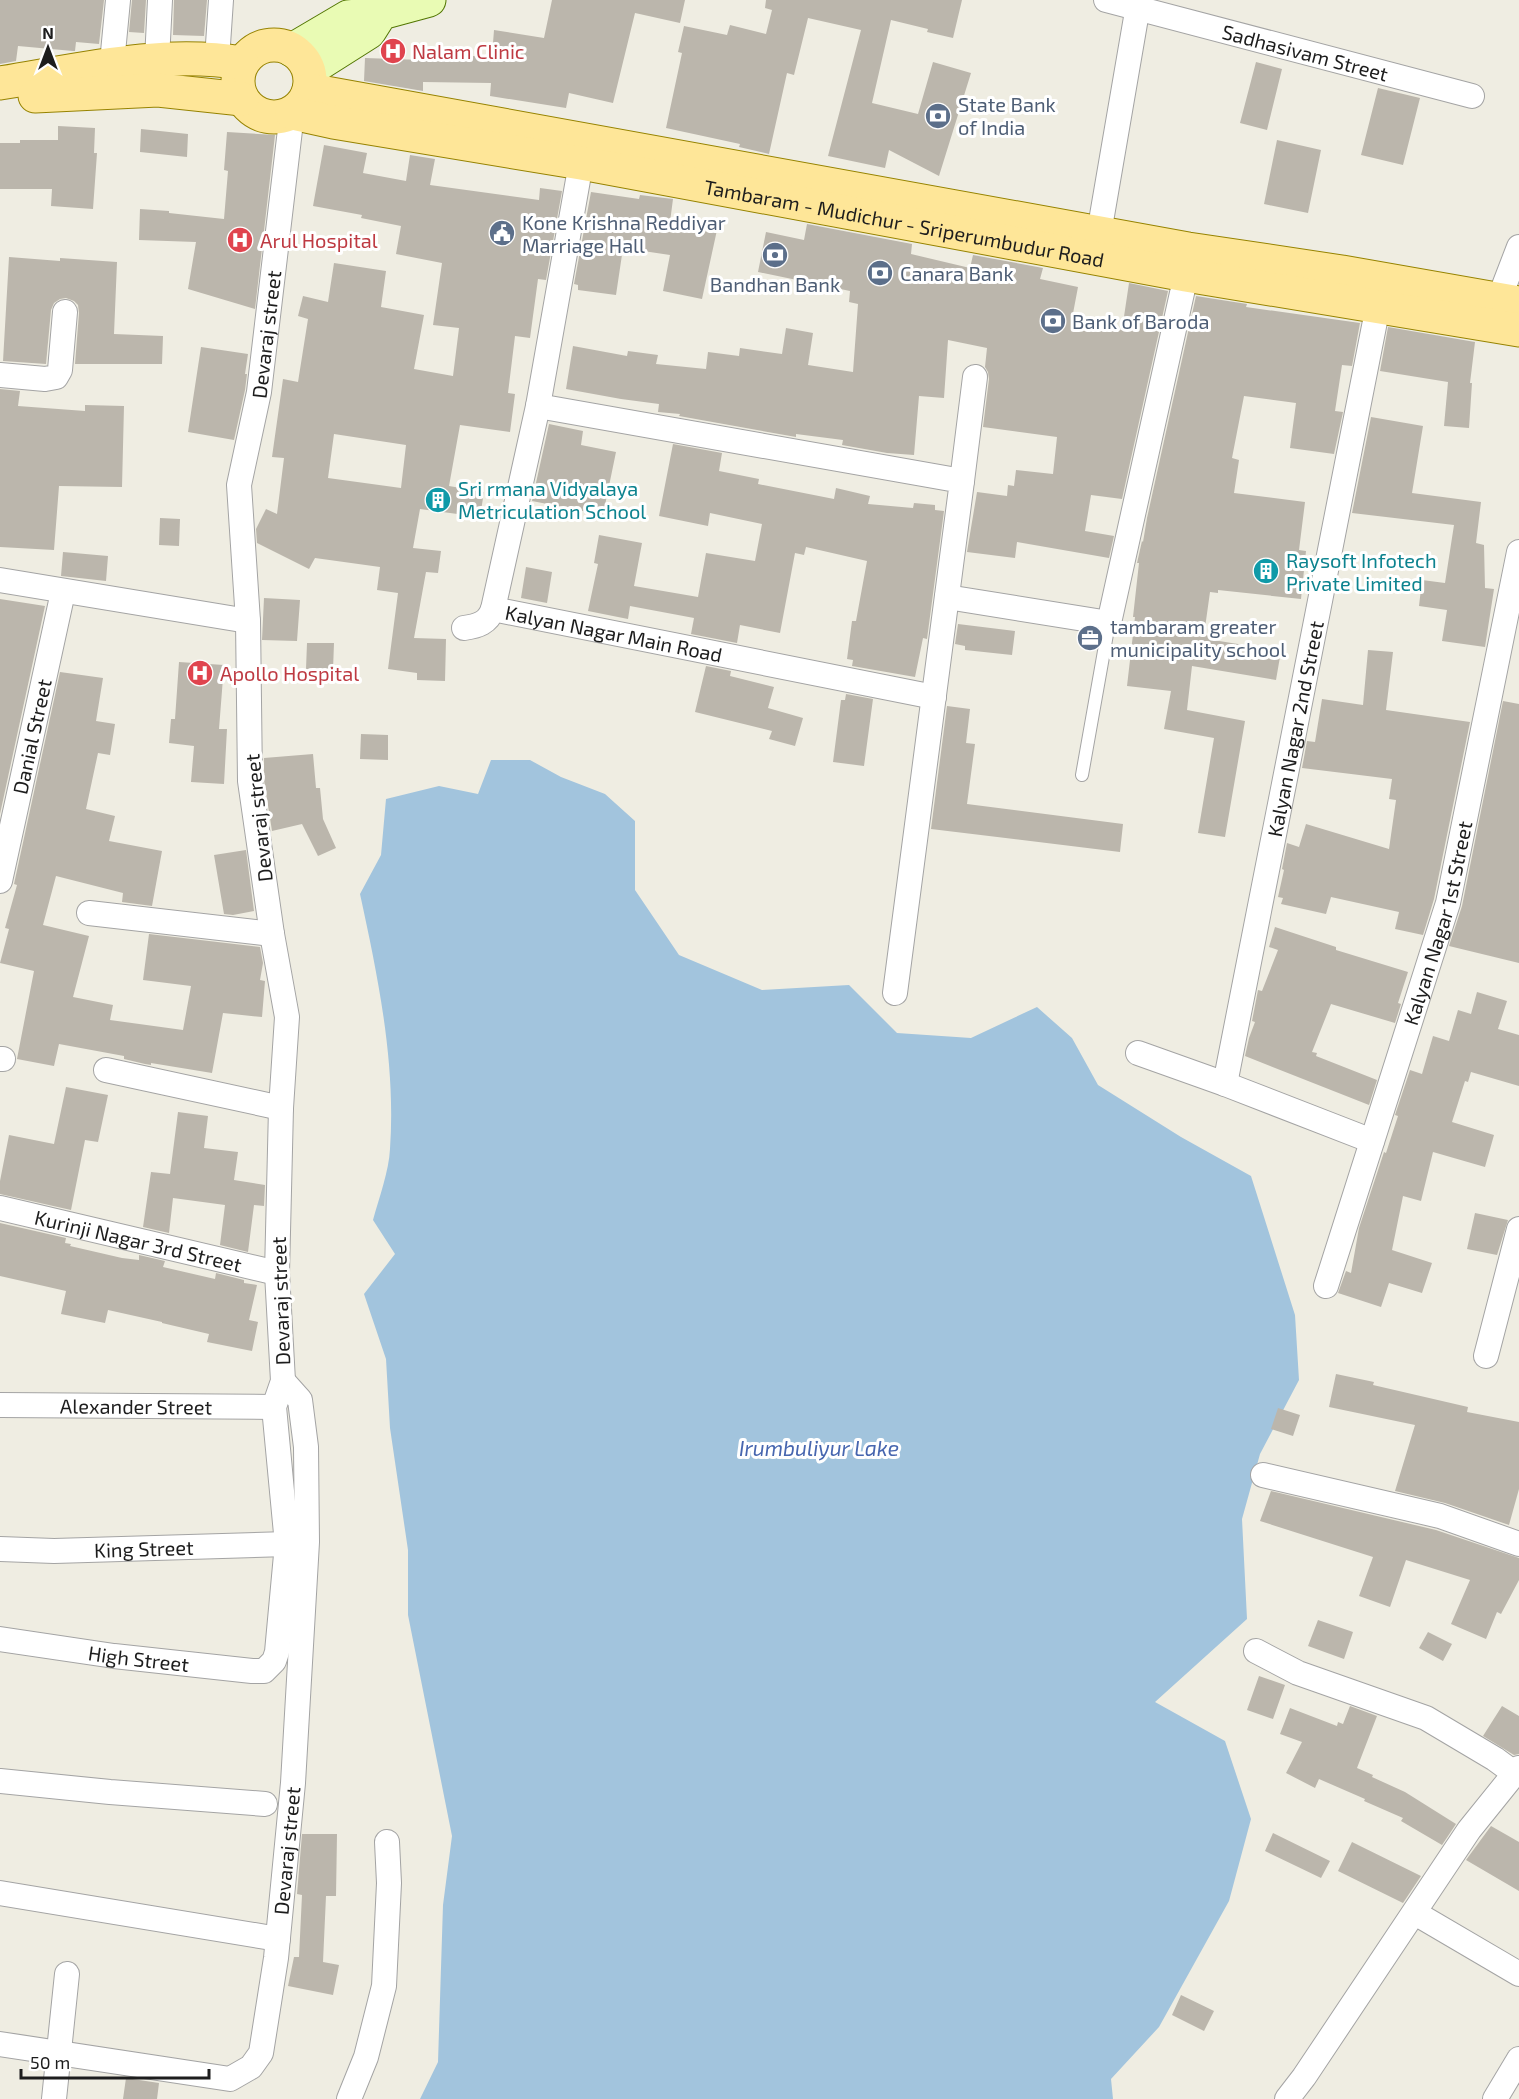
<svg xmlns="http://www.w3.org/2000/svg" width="1519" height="2099" font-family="'Exo 2',sans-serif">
	<rect width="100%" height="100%" fill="#efede2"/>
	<!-- water -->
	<path fill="#a2c4dd" d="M 491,760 L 530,760 L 561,777 L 605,794 L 635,821 L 635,890 L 679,955 L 762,990 L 849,985 L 897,1033 L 971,1038 L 1037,1007 L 1072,1038 L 1098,1085 L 1181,1137 L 1251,1176 L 1295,1315 L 1299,1380 L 1260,1454 L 1242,1519 L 1247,1619 L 1155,1702 L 1225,1741 L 1251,1819 L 1229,1901 L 1159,2027 L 1111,2079 L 1113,2099 L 420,2099 L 438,2062 L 443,1905 L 452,1836 L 408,1615 L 408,1550 L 390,1428 L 386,1359 L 364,1294 L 395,1254 L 373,1220 C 379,1198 389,1171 390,1149 C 396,1063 378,977 360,894 L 381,855 L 386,799 L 439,786 L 478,794 Z"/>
	<!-- building -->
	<path fill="#bbb6ac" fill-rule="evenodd" d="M 0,0 L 104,0 L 99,44 L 76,42 L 75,51 L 73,51 L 18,46 L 16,61 L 0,64 Z
		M 132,0 L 146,0 L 144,33 L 129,32 Z
		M 174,0 L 207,0 L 204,36 L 173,35 Z
		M 552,0 L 685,0 L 680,23 L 635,13 L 613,103 L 569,93 L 566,108 L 490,96 L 491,83 L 423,82 L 423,91 L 364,81 L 365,58 L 450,61 L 450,56 L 492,56 L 494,30 L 544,38 Z
		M 766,0 L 962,0 L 953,38 L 927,32 L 928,29 L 891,20 L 872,103 L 918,114 L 933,62 L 971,73 L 939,176 L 889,150 L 885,168 L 828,156 L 861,30 L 808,18 L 794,75 L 787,73 L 769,154 L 739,147 L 740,144 L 666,128 L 682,53 L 678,52 L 684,26 L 727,35 L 730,25 L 766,34 L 772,10 L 765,8 Z
		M 1256,62 L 1282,69 L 1267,130 L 1240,123 Z
		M 1378,88 L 1420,98 L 1403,165 L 1361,155 Z
		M 58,126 L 95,128 L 94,153 L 97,153 L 93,209 L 51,206 L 52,189 L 0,189 L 0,143 L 20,143 L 20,140 L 58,140 Z
		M 141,129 L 188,134 L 187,157 L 140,152 Z
		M 227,132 L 275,135 L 255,309 L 188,289 L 196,242 L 139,240 L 140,209 L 169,211 L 169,213 L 224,219 L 228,171 L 224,170 Z
		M 1277,140 L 1321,150 L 1308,213 L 1264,204 Z
		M 324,145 L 367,153 L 363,173 L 406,181 L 410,155 L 435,159 L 430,185 L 539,200 L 540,188 L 562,191 L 546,280 L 538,279 L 530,338 L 515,336 L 508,393 L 515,394 L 510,432 L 460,425 L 449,486 L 484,492 L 480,517 L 420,509 L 413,548 L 441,551 L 438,573 L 426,572 L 414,638 L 446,639 L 445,681 L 417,680 L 417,673 L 388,669 L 398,593 L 377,590 L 380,567 L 315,558 L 309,569 L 257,543 L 256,529 L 266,509 L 277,514 L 284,458 L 272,457 L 283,379 L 298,382 L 308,319 L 298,316 L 303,296 L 328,302 L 334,263 L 386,271 L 381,307 L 424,315 L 414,369 L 453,376 L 459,328 L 433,325 L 442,263 L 396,254 L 401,226 L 361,218 L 362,215 L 313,206 ZM 334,434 L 406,445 L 401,488 L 328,478 Z
		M 591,192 L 639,199 L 640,195 L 673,199 L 670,222 L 717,230 L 702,299 L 663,291 L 670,255 L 623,248 L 616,295 L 578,290 L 578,285 L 574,284 Z
		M 807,224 L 912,244 L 911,254 L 970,268 L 973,255 L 1043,268 L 1040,279 L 1078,287 L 1071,324 L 1122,330 L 1129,283 L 1168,291 L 1122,499 L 1091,495 L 1085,531 L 1114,536 L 1109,558 L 1017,542 L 1015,558 L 967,552 L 977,492 L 1007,496 L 1008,485 L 1014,486 L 1016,470 L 1053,474 L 1057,437 L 983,427 L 989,379 L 988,372 L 985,367 L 987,348 L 948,340 L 944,398 L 919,396 L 914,455 L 887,453 L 842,445 L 843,440 L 796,434 L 796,437 L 679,416 L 680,414 L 658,412 L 659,404 L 621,399 L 566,389 L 573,346 L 627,356 L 628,351 L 658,355 L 656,364 L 706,369 L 708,352 L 739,356 L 740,348 L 782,354 L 786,328 L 813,333 L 808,365 L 853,372 L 858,304 L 849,302 L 850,291 L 758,272 L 766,232 L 804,240 Z
		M 9,257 L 60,261 L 60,258 L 117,262 L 114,334 L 163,336 L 162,364 L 75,364 L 79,313 L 78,305 L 74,301 L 66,298 L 60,299 L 54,303 L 51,310 L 46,364 L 3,361 Z
		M 1196,296 L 1247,304 L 1246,307 L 1360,323 L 1352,366 L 1342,365 L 1335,411 L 1343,412 L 1334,454 L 1290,448 L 1296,403 L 1244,396 L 1232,458 L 1239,460 L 1234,493 L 1305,502 L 1299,550 L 1306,551 L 1301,599 L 1218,590 L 1218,593 L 1210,592 L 1204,635 L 1213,636 L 1213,640 L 1281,651 L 1276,680 L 1192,666 L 1187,710 L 1245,721 L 1225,837 L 1198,833 L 1214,738 L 1164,729 L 1171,691 L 1127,686 L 1135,617 L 1133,617 L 1139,563 L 1137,563 L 1142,541 L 1143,542 L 1147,518 Z
		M 1388,327 L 1475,342 L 1470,383 L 1472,383 L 1469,428 L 1444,426 L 1448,382 L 1380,371 Z
		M 201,347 L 248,354 L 245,374 L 247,374 L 245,390 L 234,440 L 188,432 Z
		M 0,389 L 20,391 L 18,406 L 85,411 L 85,405 L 124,406 L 122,487 L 59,486 L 54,550 L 0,547 Z
		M 1371,417 L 1423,426 L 1412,493 L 1481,502 L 1476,543 L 1484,545 L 1485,588 L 1494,589 L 1485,647 L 1442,641 L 1447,610 L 1419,606 L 1422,580 L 1445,583 L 1454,525 L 1352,513 Z
		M 549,424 L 583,431 L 581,445 L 616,452 L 603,515 L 532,501 Z
		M 673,444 L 722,453 L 719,471 L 759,479 L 758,484 L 834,499 L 836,488 L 870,496 L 868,504 L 913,508 L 914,503 L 935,505 L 935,510 L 944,511 L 927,639 L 923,638 L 915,677 L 852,666 L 853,660 L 847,659 L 852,621 L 856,621 L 867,561 L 806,547 L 804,555 L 795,553 L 780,633 L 740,625 L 737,643 L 691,634 L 694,618 L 630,606 L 628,619 L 588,611 L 598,564 L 594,563 L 599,535 L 642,543 L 634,586 L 698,597 L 706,553 L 755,561 L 762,524 L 710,513 L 708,526 L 659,516 Z
		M 160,518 L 180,519 L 179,546 L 159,545 Z
		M 63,552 L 108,556 L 106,581 L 61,576 Z
		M 526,567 L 552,572 L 547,603 L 521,598 Z
		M 264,598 L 300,600 L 297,641 L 262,640 Z
		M 0,599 L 45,606 L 0,814 Z
		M 958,624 L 1015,631 L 1012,655 L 965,650 L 965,646 L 955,644 Z
		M 307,643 L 334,643 L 333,670 L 306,669 Z
		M 1368,650 L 1393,652 L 1386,710 L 1470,722 L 1434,899 L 1423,935 L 1395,929 L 1399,912 L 1331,897 L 1326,914 L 1281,904 L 1283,898 L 1278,897 L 1284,870 L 1282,869 L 1287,843 L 1299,847 L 1306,824 L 1389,849 L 1396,800 L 1389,799 L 1392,779 L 1302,768 L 1307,741 L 1315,742 L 1322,699 L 1363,705 Z
		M 179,662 L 224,665 L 219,729 L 227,729 L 224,784 L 191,782 L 194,746 L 169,743 L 171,719 L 175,719 Z
		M 706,666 L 731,671 L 730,676 L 774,687 L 768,708 L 803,718 L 795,746 L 769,739 L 772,731 L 695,712 Z
		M 60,672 L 103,678 L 96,721 L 115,724 L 110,755 L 98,753 L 86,809 L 115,816 L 109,841 L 162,851 L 152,906 L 122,902 L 123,893 L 56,876 L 43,925 L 89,936 L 73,997 L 113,1005 L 110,1020 L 183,1030 L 191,986 L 143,980 L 149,934 L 260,947 L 263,963 L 260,980 L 265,981 L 262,1017 L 223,1013 L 212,1073 L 151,1063 L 151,1065 L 145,1064 L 124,1059 L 124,1056 L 59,1044 L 54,1066 L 17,1059 L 34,971 L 0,963 L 9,929 L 5,928 L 17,885 L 14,884 Z
		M 846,694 L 873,699 L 864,766 L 833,762 L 841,700 L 845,700 Z
		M 1503,701 L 1519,704 L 1519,963 L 1449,946 L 1462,906 Z
		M 947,706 L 970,709 L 966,743 L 975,744 L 967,804 L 1123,824 L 1120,852 L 931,829 Z
		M 361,734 L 388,735 L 388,760 L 360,759 Z
		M 313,754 L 316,788 L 320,788 L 323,819 L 336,848 L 318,856 L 302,824 L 272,831 L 264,780 L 264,758 Z
		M 246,850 L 254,911 L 233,915 L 224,914 L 214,855 Z
		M 1275,927 L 1336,947 L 1336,950 L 1408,972 L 1398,1003 L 1401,1004 L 1395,1023 L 1331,1004 L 1312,1052 L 1317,1053 L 1316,1056 L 1377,1080 L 1369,1105 L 1245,1056 L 1249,1038 L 1255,1022 L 1252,1021 L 1258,990 L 1262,991 L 1278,950 L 1269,947 Z
		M 1477,992 L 1507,1001 L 1498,1029 L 1519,1035 L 1519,1086 L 1471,1072 L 1468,1082 L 1465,1081 L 1452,1122 L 1494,1135 L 1485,1167 L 1433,1152 L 1421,1201 L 1403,1196 L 1392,1250 L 1432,1263 L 1422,1293 L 1389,1283 L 1381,1307 L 1338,1293 L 1346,1271 L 1351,1273 L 1359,1228 L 1384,1152 L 1386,1153 L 1398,1116 L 1395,1115 L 1410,1070 L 1422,1074 L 1433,1036 L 1449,1041 L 1458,1010 L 1471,1014 Z
		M 66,1087 L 108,1095 L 98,1142 L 85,1140 L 71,1210 L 0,1194 L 0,1181 L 9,1135 L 54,1144 Z
		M 178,1112 L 208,1116 L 204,1148 L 238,1152 L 234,1180 L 265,1185 L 264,1206 L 254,1205 L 248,1252 L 220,1245 L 225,1205 L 173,1198 L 169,1233 L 143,1227 L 151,1172 L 170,1174 Z
		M 1475,1213 L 1508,1220 L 1497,1255 L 1467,1249 Z
		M 0,1223 L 66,1238 L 65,1243 L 71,1244 L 70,1246 L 122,1258 L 139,1260 L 139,1255 L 165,1261 L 163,1267 L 215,1279 L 216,1273 L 244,1280 L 244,1283 L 257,1285 L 249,1320 L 258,1322 L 252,1351 L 207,1342 L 209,1334 L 162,1323 L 162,1322 L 108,1310 L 105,1323 L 61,1314 L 66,1291 L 0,1276 Z
		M 1336,1374 L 1374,1382 L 1373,1385 L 1468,1407 L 1467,1412 L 1519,1422 L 1519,1489 L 1509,1525 L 1445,1503 L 1395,1491 L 1415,1425 L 1329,1407 Z
		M 1278,1408 L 1300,1415 L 1293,1436 L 1271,1429 Z
		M 1271,1491 L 1436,1530 L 1519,1558 L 1519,1580 L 1501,1614 L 1497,1612 L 1486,1639 L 1451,1624 L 1470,1580 L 1406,1560 L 1390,1607 L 1359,1596 L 1373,1557 L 1260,1521 Z
		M 1318,1620 L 1353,1632 L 1344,1659 L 1308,1646 Z
		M 1428,1632 L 1452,1644 L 1443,1661 L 1419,1648 Z
		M 1259,1676 L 1285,1685 L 1273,1719 L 1247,1710 Z
		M 1350,1706 L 1377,1716 L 1357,1768 L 1373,1775 L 1372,1777 L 1405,1792 L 1456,1824 L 1442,1845 L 1401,1821 L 1403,1818 L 1364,1801 L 1365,1799 L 1319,1779 L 1315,1788 L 1286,1773 L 1302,1742 L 1280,1734 L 1290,1708 L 1337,1726 L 1338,1722 L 1343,1724 Z
		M 1502,1706 L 1519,1716 L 1519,1754 L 1514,1755 L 1483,1736 Z
		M 1491,1826 L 1519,1842 L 1519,1891 L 1466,1860 Z
		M 1273,1833 L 1330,1861 L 1321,1878 L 1265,1851 Z
		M 302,1834 L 337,1834 L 336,1896 L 326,1896 L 323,1962 L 339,1965 L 333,1995 L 288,1986 L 294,1957 L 299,1957 L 302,1895 L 297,1894 Z
		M 1352,1842 L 1421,1876 L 1403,1903 L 1338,1871 Z
		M 1181,1995 L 1214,2011 L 1204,2031 L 1172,2015 Z
		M 126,2078 L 159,2083 L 157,2099 L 123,2099 Z"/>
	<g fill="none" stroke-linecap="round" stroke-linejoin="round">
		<!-- service casing -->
		<g stroke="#a4a4a4" stroke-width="14">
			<path id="service" d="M 1082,775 L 1109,623"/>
		</g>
		<!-- minor casing -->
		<g stroke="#a4a4a4" stroke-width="26">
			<g id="minor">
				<path id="s1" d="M 1106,0 L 1472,96"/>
				<path d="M 217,59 L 221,0"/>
				<path d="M 157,60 L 160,0"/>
				<path d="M 112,63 L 118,0"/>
				<path id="s2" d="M 581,163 L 538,406 L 493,609 L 934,697"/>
				<path d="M 1099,233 L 1139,0"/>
				<path d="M 1499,299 L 1519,247"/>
				<path d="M 0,375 L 45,379 L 56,377 L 60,370 L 65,312"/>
				<path d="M 538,406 L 962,481 L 895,993"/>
				<path d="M 962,481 L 975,377"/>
				<path d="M 0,580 L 248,621"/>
				<path d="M 947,597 L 1109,623 L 1186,275"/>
				<path d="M 464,628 C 478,626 488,623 493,609"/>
				<path id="s3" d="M 0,881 L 63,592"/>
				<path d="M 89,913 L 272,934"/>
				<path d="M 1138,1053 L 1225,1084 L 1372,1141"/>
				<path d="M 0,1059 L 3,1059"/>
				<path d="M 106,1070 L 281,1108"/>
				<path id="s4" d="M 1225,1084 L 1378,306"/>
				<path id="s5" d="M 0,1208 L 277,1273"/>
				<path id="s6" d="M 1326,1286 L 1448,903 L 1519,552"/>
				<path d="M 1486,1356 L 1519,1229"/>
				<path id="s7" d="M 0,1405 L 274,1407"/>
				<path d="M 1263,1475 L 1440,1516 L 1519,1544"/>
				<path id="s8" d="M 0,1549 L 54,1551 L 287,1544"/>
				<path id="s9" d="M 0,1639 L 114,1656 L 252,1671 L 264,1671 L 274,1661 L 277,1652 L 287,1544 L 274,1407 L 283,1381 L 277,1273 L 281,1108 L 287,1017 L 272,934 L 250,781 L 248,621 L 239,485 L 259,392 L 292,113"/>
				<path d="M 1256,1651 L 1298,1673 L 1426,1718 L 1495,1759 L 1514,1773"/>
				<path d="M 0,1781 L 110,1792 L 265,1804"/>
				<path d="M 0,1893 L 278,1939"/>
				<path d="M 1415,1913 L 1519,1974"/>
				<path id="s10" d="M 0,2044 L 230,2079 L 251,2067 L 261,2053 L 276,1958 L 293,1783 L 307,1542 L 306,1447 L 300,1400 L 283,1381"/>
				<path d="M 54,2099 L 67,1974"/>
				<path d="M 349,2099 L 366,2057 L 384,1986 L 389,1883 L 387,1842"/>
				<path d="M 1287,2099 L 1304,2077 L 1469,1830 L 1519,1768"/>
				<path d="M 1495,2099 L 1519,2059"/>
			</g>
		</g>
		<!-- secondary casing -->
		<g stroke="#527602" stroke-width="35">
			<path id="secondary" d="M 292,50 L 348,17 L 381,13 L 429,0
				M 309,70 L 369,32 L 381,13"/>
		</g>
		<!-- primary casing -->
		<g stroke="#968300" stroke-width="35">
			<g id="primary">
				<circle cx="274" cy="81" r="36"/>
				<path d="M 0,83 C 80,70 161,50 242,63"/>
				<path d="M 309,90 L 1188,249 L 1342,272 L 1519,303"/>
				<path d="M 35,96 L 158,90 L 242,99"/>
				<path id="s11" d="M 292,113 L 333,122 L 581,163 L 1186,275 L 1519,330"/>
			</g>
		</g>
		<!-- service -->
		<use href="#service" stroke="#fff" stroke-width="12"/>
		<!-- minor -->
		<use href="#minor" stroke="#fff" stroke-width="24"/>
		<!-- secondary -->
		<use href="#secondary" stroke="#e9fbb4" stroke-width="33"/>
		<!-- primary -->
		<use href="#primary" stroke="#fee698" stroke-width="33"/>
	</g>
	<!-- icons -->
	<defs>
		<g id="hospital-disc" transform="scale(1.35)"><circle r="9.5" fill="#e0444e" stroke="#fff"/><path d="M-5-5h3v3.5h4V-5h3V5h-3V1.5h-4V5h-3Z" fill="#fff"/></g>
		<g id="bank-disc" transform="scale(1.35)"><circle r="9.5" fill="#5c6f8a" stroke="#fff"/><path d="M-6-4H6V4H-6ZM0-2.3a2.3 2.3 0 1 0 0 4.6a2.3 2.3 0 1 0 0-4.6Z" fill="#fff"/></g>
		<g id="civic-disc" transform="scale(1.35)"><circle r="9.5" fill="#5c6f8a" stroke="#fff"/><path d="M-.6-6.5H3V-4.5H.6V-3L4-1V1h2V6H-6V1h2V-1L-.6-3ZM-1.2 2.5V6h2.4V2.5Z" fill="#fff"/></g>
		<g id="building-disc" transform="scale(1.35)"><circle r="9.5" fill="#0f9aa8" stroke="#fff"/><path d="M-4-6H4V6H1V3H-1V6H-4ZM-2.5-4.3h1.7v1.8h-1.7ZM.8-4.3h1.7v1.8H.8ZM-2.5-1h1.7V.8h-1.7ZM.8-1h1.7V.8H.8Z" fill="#fff"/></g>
		<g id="office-disc" transform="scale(1.35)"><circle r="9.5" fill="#5c6f8a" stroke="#fff"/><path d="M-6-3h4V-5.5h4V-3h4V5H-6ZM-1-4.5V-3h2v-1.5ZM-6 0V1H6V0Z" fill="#fff"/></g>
	</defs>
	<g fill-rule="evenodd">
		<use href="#hospital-disc" x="393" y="51"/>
		<use href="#bank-disc" x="938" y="116"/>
		<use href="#civic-disc" x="502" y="233"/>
		<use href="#hospital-disc" x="240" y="240"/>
		<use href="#bank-disc" x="775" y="255"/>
		<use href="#bank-disc" x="880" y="273"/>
		<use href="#bank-disc" x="1053" y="321"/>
		<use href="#building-disc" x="438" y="500"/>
		<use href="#building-disc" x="1266" y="571"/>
		<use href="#office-disc" x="1090" y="638"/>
		<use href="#hospital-disc" x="200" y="673"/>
	</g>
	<g text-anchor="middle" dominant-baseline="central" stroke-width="6" stroke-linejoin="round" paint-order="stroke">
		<!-- health labels -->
		<g font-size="20" fill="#be3a42" stroke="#fff" text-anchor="start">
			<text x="412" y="51">Nalam Clinic</text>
			<text x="260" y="240">Arul Hospital</text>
			<text x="220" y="673">Apollo Hospital</text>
		</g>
		<!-- street labels -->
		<g font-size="20" fill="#1d1d1d" stroke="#fff">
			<text stroke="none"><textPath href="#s1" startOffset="206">Sadhasivam Street</textPath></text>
			<text stroke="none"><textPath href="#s11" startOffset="622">Tambaram - Mudichur - Sriperumbudur Road</textPath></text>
			<text stroke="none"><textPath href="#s9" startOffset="1616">Devaraj street</textPath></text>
			<text stroke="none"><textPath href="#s2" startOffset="578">Kalyan Nagar Main Road</textPath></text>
			<text stroke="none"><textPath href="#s4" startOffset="362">Kalyan Nagar 2nd Street</textPath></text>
			<text stroke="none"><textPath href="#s3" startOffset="148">Danial Street</textPath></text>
			<text transform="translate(258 818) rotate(-96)">Devaraj street</text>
			<text stroke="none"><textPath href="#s6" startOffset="380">Kalyan Nagar 1st Street</textPath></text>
			<text stroke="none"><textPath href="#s5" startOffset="142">Kurinji Nagar 3rd Street</textPath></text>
			<text transform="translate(280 1301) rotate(-92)">Devaraj street</text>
			<text stroke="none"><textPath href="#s7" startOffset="136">Alexander Street</textPath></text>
			<text stroke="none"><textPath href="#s8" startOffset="144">King Street</textPath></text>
			<text stroke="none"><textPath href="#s9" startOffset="140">High Street</textPath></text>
			<text stroke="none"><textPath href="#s10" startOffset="478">Devaraj street</textPath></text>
		</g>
		<!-- service labels -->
		<g font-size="20" fill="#4e5e75" stroke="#fff" text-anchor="start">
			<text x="958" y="104">State Bank<tspan x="958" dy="23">of India</tspan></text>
			<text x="522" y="222">Kone Krishna Reddiyar<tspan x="522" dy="23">Marriage Hall</tspan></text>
			<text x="900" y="273">Canara Bank</text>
			<text x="775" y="284" text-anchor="middle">Bandhan Bank</text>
			<text x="1072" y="321">Bank of Baroda</text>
			<text x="1110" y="626">tambaram greater<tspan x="1110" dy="23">municipality school</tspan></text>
		</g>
		<!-- culture labels -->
		<g font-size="20" fill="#0d838f" stroke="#fff" text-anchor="start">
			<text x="458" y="488">Sri rmana Vidyalaya<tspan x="458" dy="23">Metriculation School</tspan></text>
			<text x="1286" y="560">Raysoft Infotech<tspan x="1286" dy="23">Private Limited</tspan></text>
		</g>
		<!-- water labels -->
		<g font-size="21" font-style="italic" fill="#4766af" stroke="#fff">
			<text x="819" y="1447">Irumbuliyur Lake</text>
		</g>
	</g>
	<!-- north arrow -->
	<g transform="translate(48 48)" stroke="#ffffff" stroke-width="4.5" paint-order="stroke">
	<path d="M0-4.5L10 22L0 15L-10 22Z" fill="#1d1d1d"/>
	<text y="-9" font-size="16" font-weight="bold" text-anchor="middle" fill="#1d1d1d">N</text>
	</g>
	<!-- scale -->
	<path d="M21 2069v9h188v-9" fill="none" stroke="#1d1d1d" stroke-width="3"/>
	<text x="30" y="2069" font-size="18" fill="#1d1d1d" stroke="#ffffff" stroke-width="4.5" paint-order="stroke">50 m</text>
</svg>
